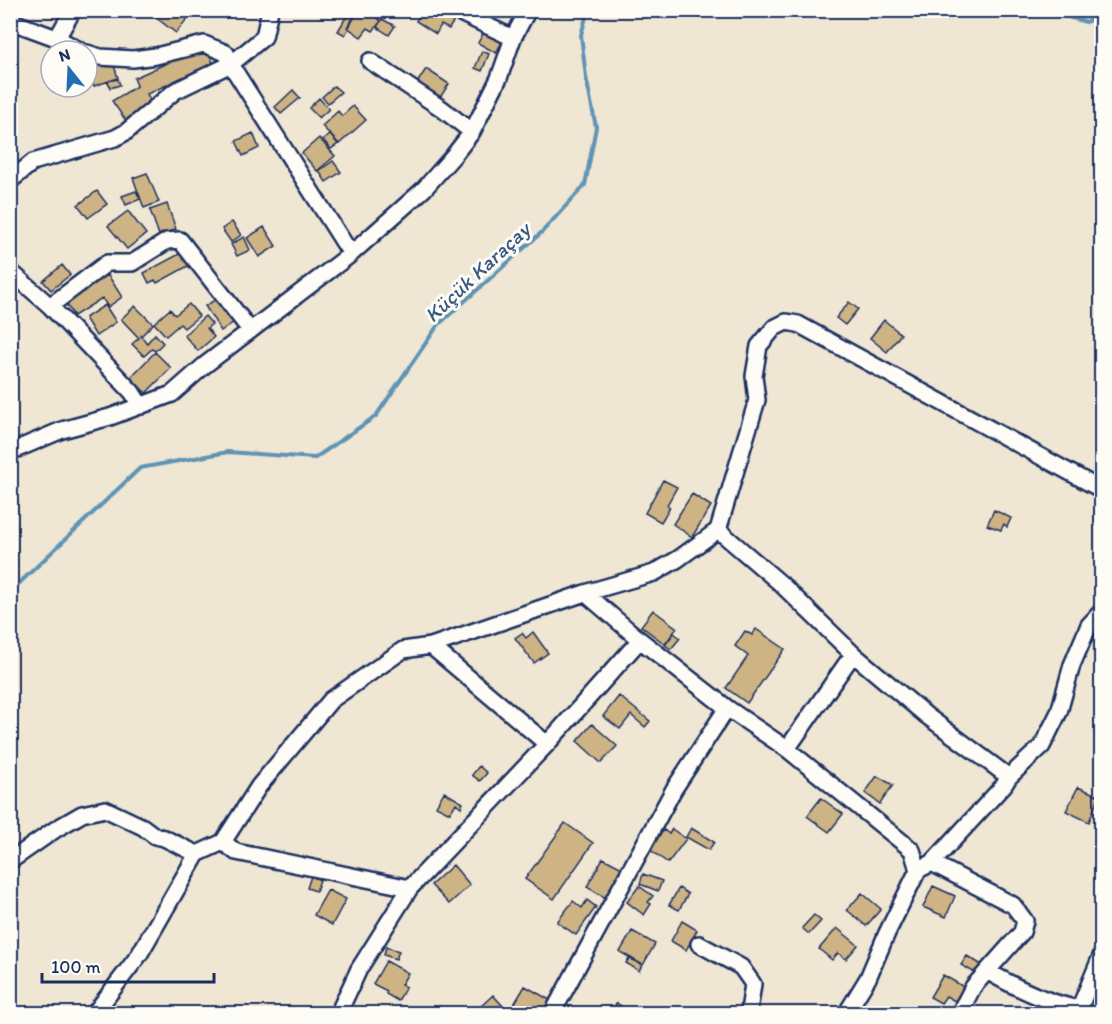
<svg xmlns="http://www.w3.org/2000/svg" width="1112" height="1024" font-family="Itim,sans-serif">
	<rect width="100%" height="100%" fill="#efe6d4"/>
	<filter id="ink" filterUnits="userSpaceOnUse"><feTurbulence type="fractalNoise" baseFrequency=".0167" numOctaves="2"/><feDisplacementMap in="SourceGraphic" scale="12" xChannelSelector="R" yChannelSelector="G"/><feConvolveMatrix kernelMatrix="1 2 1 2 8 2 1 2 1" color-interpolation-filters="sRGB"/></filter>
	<g filter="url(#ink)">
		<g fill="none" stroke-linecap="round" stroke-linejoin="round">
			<!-- stream -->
			<path stroke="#5f94b4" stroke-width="4" d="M 1044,10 L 1086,22 L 1102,14
				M 10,592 L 140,468 L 228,452 L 315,458 L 376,416 L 438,325 L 542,232 L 585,185 L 596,127 L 586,77 L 581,35 L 588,10"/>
		</g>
		<!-- building -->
		<path fill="#ceb384" stroke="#1b2f5e" stroke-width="1.5" d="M 152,10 L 186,10 L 191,14 L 176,33 L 150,13 Z
			M 359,10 L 367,10 L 381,21 L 373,31 L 368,28 L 361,37 L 347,27 Z
			M 422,10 L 446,10 L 456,17 L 449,29 L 441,25 L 436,34 L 416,21 Z
			M 349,12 L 355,16 L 345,35 L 338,31 Z
			M 382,19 L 395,26 L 389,35 L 377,27 Z
			M 485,30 L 503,40 L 496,53 L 478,43 Z
			M 198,49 L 210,54 L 213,63 L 147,94 L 153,105 L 129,125 L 112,101 L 137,86 L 134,78 Z
			M 482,51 L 489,54 L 482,71 L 475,68 Z
			M 112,59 L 118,78 L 94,86 L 88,67 Z
			M 426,69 L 449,84 L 439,99 L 417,83 Z
			M 118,79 L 120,85 L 110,88 L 108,81 Z
			M 334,86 L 341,92 L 328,103 L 322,97 Z
			M 293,90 L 300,98 L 281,114 L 275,107 Z
			M 319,98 L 329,109 L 319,118 L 309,108 Z
			M 353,106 L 366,120 L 339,144 L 322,126 L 338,111 L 342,116 Z
			M 253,133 L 259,148 L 243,156 L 236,141 Z
			M 330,135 L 338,144 L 331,149 L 323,140 Z
			M 319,138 L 335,156 L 317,171 L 302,153 Z
			M 333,161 L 341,172 L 326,182 L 319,171 Z
			M 147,173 L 159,202 L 144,208 L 133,178 Z
			M 97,191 L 107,204 L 88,218 L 78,205 Z
			M 136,191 L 140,199 L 126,205 L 122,196 Z
			M 167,204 L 176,229 L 159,235 L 150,210 Z
			M 128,211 L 146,234 L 127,249 L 108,226 Z
			M 232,222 L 241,235 L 231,242 L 222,229 Z
			M 264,227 L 276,246 L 259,257 L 247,238 Z
			M 244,237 L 250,250 L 237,256 L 231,244 Z
			M 183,252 L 190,265 L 157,283 L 155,280 L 149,283 L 144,273 Z
			M 62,265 L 70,275 L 51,290 L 43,281 Z
			M 108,275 L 122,297 L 108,307 L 102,298 L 74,316 L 66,304 Z
			M 218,298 L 234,322 L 221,331 L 205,306 Z
			M 849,302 L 858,309 L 845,325 L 836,318 Z
			M 189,304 L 199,316 L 184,328 L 180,324 L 166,336 L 154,323 L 170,309 L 175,315 Z
			M 105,305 L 116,322 L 96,336 L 85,318 Z
			M 135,306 L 153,324 L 141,336 L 147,343 L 155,334 L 163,343 L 155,351 L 152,349 L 144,356 L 132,344 L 139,338 L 121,319 Z
			M 205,316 L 212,324 L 207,328 L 214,337 L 198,351 L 184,335 Z
			M 884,320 L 901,334 L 887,352 L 870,338 Z
			M 155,352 L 171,368 L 146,393 L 130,378 Z
			M 663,480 L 677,487 L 667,505 L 670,507 L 661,522 L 645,513 Z
			M 692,494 L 711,506 L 692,537 L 673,524 Z
			M 994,510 L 1011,518 L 1007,527 L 1004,524 L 1001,530 L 987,525 Z
			M 653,610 L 677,628 L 665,644 L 641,626 Z
			M 756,629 L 785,649 L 747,703 L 726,688 L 748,656 L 735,646 L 745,631 L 752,635 Z
			M 533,632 L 548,653 L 534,663 L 515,638 L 522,633 L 526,638 Z
			M 674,633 L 680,638 L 671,649 L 665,645 Z
			M 619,696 L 650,721 L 645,727 L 631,715 L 620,729 L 603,716 Z
			M 592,724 L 617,746 L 601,763 L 577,741 Z
			M 479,766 L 487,773 L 480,781 L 472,775 Z
			M 877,776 L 893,785 L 880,804 L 865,793 Z
			M 1078,787 L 1099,796 L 1089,822 L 1066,811 Z
			M 444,792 L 463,803 L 461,807 L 456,803 L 450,813 L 436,806 Z
			M 821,798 L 843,814 L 829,832 L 807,816 Z
			M 565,823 L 593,843 L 554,899 L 525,879 Z
			M 691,828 L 714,842 L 709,850 L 686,837 Z
			M 672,829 L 686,839 L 668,863 L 649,849 L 664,830 L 669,834 Z
			M 603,858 L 626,870 L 609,900 L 587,887 Z
			M 453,865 L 470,885 L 449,904 L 431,885 Z
			M 643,874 L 662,881 L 658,891 L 640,884 Z
			M 311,876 L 320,880 L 316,891 L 307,888 Z
			M 639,886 L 653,896 L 648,902 L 651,904 L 644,915 L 627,902 Z
			M 933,886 L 955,896 L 946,917 L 923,907 Z
			M 679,888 L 688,894 L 679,910 L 669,905 Z
			M 328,890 L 346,899 L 332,925 L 314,915 Z
			M 862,893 L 881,909 L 866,926 L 847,910 Z
			M 587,900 L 596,907 L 576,935 L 557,922 L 573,901 L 582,908 Z
			M 814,915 L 821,921 L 809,934 L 802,928 Z
			M 682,921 L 697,930 L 686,950 L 671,941 Z
			M 837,928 L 858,945 L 846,959 L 838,953 L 832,960 L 819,949 Z
			M 632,931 L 655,944 L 643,965 L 620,952 Z
			M 386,947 L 399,951 L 396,959 L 384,955 Z
			M 967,956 L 982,965 L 977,974 L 961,965 Z
			M 629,958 L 642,965 L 639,971 L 626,963 Z
			M 386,961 L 408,973 L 401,985 L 406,987 L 398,1001 L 386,994 L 387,991 L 373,984 Z
			M 943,975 L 964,987 L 955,1001 L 946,996 L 941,1003 L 930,997 Z
			M 525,986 L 550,1000 L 543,1014 L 527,1014 L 513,1006 Z
			M 493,995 L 502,1005 L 493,1014 L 484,1014 L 479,1008 Z
			M 617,1003 L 626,1010 L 623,1014 L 615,1014 L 611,1010 Z"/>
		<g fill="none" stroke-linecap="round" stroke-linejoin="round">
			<!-- minor casing -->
			<g stroke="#1b2f5e" stroke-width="20">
				<path id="minor" d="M 454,10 L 513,38
					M 10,21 L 59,39 L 81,51
					M 57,38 L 73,10
					M 87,53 L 100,57 L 133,59 L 156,56 L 204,44 L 226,53 L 236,73 L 351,254
					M 370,61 L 441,108 L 472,132
					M 10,181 L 33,162 L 115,138 L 126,132 L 175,91 L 231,64 L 264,37 L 270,10
					M 10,271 L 50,306 L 132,392 L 141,406
					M 50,306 L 107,263 L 132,263 L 167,241 L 180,240 L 250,330
					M 10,452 L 62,430 L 110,417 L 172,394 L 205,365 L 351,254 L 424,189 L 454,155 L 472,132 L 499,78 L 513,38 L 528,10
					M 718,530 L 780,583 L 853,654 L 927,716 L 1009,777
					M 585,593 L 654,573 L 678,559 L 718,530 L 757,400 L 754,376 L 759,346 L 774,328 L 786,322 L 798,324 L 1102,490
					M 431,646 L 547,744
					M 787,749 L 853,654
					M 10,861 L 56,829 L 82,814 L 105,809 L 143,827 L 155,836 L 164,838 L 197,854
					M 932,863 L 1013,905 L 1025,921 L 1022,932 L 973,987 L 959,1014
					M 918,870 L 932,863 L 1004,785 L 1009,777 L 1042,746 L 1059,712 L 1072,665 L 1089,625 L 1102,611
					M 410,888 L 236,852 L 223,842 L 259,786 L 331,700 L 403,650 L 431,646 L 585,593 L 640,640 L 727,708 L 787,749 L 912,850 L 918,870 L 887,933 L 868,978 L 846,1014
					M 699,944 L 741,967 L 753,984 L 749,1011 L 747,1014
					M 987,971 C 1016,988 1045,1002 1079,1009
					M 94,1014 L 139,955 L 197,854 L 223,842
					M 338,1014 L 359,969 L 410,888 L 547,744 L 640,640
					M 552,1014 L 674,789 L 727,708
					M 1077,1014 L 1102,954"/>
			</g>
			<!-- minor -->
			<use href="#minor" stroke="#fdfcf7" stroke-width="15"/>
		</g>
	</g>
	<g text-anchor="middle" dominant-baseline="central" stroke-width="6" stroke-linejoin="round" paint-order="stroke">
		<!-- water labels -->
		<g font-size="21" font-style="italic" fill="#385982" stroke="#fdfcf7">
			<text transform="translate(477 272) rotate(-43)">Küçük Karaçay</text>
		</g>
	</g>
	<!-- margin -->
	<rect width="1112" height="1024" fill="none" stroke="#fdfcf7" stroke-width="36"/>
	<rect x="18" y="18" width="1076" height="988" fill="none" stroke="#1b2f5e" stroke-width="2" filter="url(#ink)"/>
	<!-- north arrow -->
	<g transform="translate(69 69) rotate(342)"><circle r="28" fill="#fdfcf7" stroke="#a3aaba" stroke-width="1.5"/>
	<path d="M0-4.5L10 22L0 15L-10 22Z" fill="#1f6fb2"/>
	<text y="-9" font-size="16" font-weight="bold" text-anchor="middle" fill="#1b2f5e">N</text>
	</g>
	<!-- scale -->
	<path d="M42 973v9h172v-9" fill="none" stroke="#1b2f5e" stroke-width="3"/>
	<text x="51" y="973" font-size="18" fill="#1b2f5e" stroke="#fdfcf7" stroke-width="4.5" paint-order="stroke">100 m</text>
</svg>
